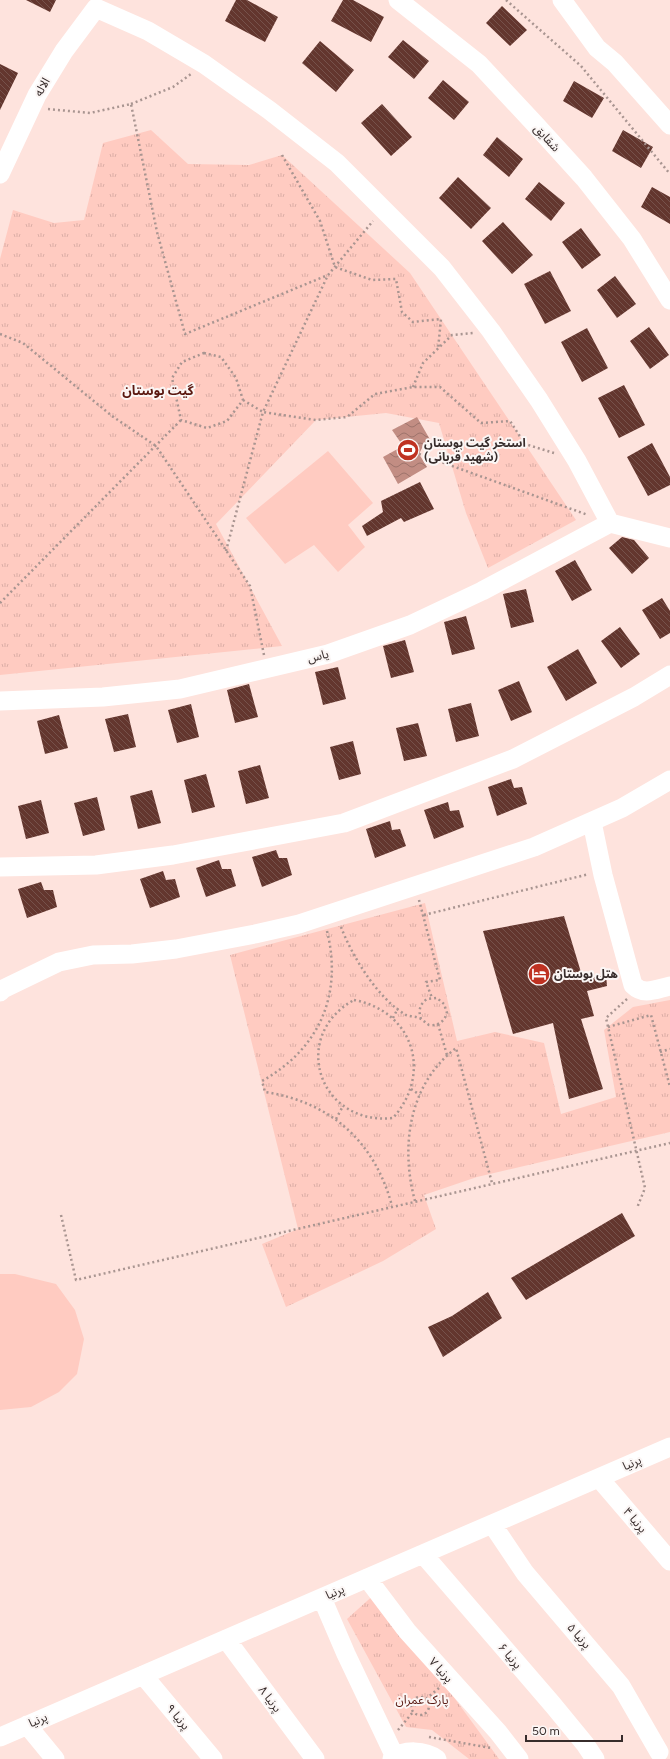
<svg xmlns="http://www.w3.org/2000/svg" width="670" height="1759" font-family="Figtree,'Noto Sans Arabic',sans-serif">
	<defs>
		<pattern id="park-tufts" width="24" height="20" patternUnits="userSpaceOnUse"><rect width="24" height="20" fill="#ffcbc1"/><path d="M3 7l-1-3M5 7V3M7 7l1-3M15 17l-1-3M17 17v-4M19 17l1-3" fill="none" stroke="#dbaea6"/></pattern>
		<pattern id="water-waves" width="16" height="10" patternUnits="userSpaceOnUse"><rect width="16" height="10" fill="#c28d83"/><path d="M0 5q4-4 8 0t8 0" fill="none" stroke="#9e736b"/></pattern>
		<pattern id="building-back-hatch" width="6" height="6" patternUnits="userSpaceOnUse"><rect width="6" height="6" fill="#63362e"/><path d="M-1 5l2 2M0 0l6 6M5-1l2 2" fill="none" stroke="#76524b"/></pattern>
	</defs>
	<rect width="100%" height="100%" fill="#fee3dd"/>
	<!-- green -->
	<path fill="#ffcbc1" d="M 328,451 L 373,503 L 348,525 L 365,547 L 338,572 L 314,545 L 285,564 L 246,518 Z
		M 0,1274 L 15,1274 L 56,1284 L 75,1310 L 84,1339 L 77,1374 L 59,1392 L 31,1407 L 0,1410 Z"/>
	<!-- park -->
	<path fill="url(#park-tufts)" d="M 151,130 L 188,164 L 249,165 L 282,155 L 410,273 L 576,520 L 488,568 L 466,513 L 439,423 L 386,413 L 316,420 L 216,524 L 282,646 L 0,675 L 0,259 L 13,210 L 54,223 L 84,220 L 103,143 Z
		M 425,903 L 457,1041 L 495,1032 L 544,1043 L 561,1114 L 616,1097 L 604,1030 L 633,1007 L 670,1000 L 670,1132 L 477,1177 L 424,1195 L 436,1229 L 383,1261 L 286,1307 L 262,1244 L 298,1229 L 230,955 Z
		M 377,1592 L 499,1759 L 469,1759 L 432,1730 L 406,1727 L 347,1619 Z"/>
	<!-- water -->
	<path fill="url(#water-waves)" d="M 417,417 L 432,443 L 423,446 L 419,454 L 427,467 L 398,484 L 383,457 L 403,446 L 392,430 Z"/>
	<!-- building -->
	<path fill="url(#building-back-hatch)" d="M 26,0 L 56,0 L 50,12 Z
		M 236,0 L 247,0 L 278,17 L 265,42 L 225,21 Z
		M 343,0 L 353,0 L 384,17 L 371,42 L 331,21 Z
		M 502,6 L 527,30 L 510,46 L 486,23 Z
		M 403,40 L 429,61 L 414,79 L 388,57 Z
		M 320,41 L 354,70 L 336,92 L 302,63 Z
		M 0,64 L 18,73 L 0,110 Z
		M 443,80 L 469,102 L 454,120 L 428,98 Z
		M 574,81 L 604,98 L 592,118 L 563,101 Z
		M 382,104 L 412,137 L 391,156 L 361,123 Z
		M 623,130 L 653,147 L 641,168 L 612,151 Z
		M 497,137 L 523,159 L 509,177 L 483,155 Z
		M 458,177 L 491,208 L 471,229 L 439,198 Z
		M 539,182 L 565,203 L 551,221 L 525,199 Z
		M 652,187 L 670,197 L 670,224 L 641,207 Z
		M 503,222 L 533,255 L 512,274 L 482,241 Z
		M 581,228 L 601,255 L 582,269 L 562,242 Z
		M 550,271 L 571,311 L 545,324 L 524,284 Z
		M 615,276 L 636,304 L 617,318 L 597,290 Z
		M 649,327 L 669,355 L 650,369 L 630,341 Z
		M 587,328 L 608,368 L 582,382 L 561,342 Z
		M 624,385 L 645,425 L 619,438 L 598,398 Z
		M 652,443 L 670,477 L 670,485 L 648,496 L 627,457 Z
		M 420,482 L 434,509 L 404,522 L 401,518 L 367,536 L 362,526 L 383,512 L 381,501 Z
		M 622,537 L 634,540 L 649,558 L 632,574 L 609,548 Z
		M 575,560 L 592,590 L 572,601 L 555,571 Z
		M 526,589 L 534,622 L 511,628 L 503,594 Z
		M 662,598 L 670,611 L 670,633 L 660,639 L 642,610 Z
		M 466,616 L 475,649 L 452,655 L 444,622 Z
		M 620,627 L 640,654 L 621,668 L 601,641 Z
		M 405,640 L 414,672 L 391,678 L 383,646 Z
		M 578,649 L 597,683 L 566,701 L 547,667 Z
		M 338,667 L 346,699 L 323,705 L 315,672 Z
		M 519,681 L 532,712 L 511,721 L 498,690 Z
		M 249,684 L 258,717 L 235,723 L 227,690 Z
		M 471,703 L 479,736 L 456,742 L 448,709 Z
		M 191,704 L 199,737 L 177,743 L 168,710 Z
		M 128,714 L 136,747 L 114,752 L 105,719 Z
		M 59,715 L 68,748 L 45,754 L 37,721 Z
		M 418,723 L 427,756 L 404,761 L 396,728 Z
		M 353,741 L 361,774 L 339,780 L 330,747 Z
		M 260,765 L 269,798 L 246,804 L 238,771 Z
		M 206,774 L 215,807 L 192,813 L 184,780 Z
		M 511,779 L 514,788 L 522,787 L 527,804 L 497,816 L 488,787 Z
		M 152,790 L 161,823 L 138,829 L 130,796 Z
		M 97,797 L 105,830 L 83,836 L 74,803 Z
		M 41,800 L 49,833 L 26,839 L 18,806 Z
		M 448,802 L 450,811 L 459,810 L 464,827 L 434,839 L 424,810 Z
		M 390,821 L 392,830 L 400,829 L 406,846 L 375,858 L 366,829 Z
		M 276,850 L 279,858 L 287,858 L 292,875 L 262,887 L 252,857 Z
		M 219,860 L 222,869 L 231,869 L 236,886 L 206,897 L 196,868 Z
		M 163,871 L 166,880 L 175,879 L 180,897 L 150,908 L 140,879 Z
		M 41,882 L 44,890 L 53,890 L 57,907 L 27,918 L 18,889 Z
		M 564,916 L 583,979 L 606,975 L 607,986 L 587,991 L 594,1016 L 581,1019 L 603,1089 L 569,1099 L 553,1023 L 513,1034 L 483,931 Z
		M 622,1213 L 635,1236 L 526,1300 L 511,1278 Z
		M 488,1292 L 502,1318 L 443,1357 L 428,1327 L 452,1316 Z"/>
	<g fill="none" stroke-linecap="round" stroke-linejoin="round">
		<!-- path -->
		<path stroke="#a99591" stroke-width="2.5" stroke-dasharray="2 3" stroke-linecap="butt" d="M 506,0 L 581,66 L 670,174
			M 131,104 L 173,87 L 191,74
			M 48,109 L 90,113 L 131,104 L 157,232 L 185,334 L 328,275
			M 282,155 L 320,221 L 335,267 L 372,280 L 396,279 L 402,312 L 413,322 L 441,319 L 438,349
			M 0,334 L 23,343 L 112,416 L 156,446 L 250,586 L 264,655
			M 204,353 L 221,357 L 236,378 L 243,400 L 227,421 L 207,428 L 181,420 L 172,378 L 182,362 Z
			M 413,387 L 423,363 L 452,335 L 473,333
			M 243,400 L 263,412 L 328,275 L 373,221
			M 419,454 L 588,515
			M 226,551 L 263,412 L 316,420 L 347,417 L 375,394 L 413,387 L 440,387 L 481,423 L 510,421 L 525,444 L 554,453
			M 0,603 L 181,420
			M 419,900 L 440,980 L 426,982 L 432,998
			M 424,915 L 589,874
			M 341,927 C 352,956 378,999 406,1015 C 411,1017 417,1016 421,1019 C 424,1021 426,1023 429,1025 C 438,1026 444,1022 447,1013 L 444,1004 L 437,998 L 427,999 C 420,1004 418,1010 421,1019
			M 327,931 C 343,995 319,1049 262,1081 L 265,1092 C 331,1102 375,1142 392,1206
			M 627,999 L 606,1018 L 645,1188 L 637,1208
			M 354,1000 C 413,1011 433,1073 393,1118 C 319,1126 289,1036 354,1000 Z
			M 393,1018 L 398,1008
			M 438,1024 L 447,1055
			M 608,1027 L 651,1015 L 670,1087
			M 660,1052 L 670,1049
			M 411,1089 L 420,1095
			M 336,1119 L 343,1106
			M 415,1201 C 400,1146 409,1084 456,1048 L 492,1183
			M 61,1215 L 76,1280 L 670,1143
			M411 1706a9 9 0 1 1 18 0a9 9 0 1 1-18 0Z
			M 426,1699 L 439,1688
			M 398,1730 L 413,1712
			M 429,1737 L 491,1748"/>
		<!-- minor -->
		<path stroke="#fff" stroke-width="19" d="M 398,0 L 479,64 L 534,123 L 584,178 L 632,239 L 670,300
			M 562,0 L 597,48 L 615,63 L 670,125
			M 96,8 L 148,31 L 204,64 L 269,110 L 337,163 L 442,268 L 491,331 L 539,400 L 577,461 L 610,523 L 670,538
			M 0,174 L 37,95 L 64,51 L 96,8
			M 0,701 L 103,697 L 180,689 L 328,654 L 410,625 L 482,591 L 610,523
			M 592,822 L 603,875 L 633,985 C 644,996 656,989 670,986
			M 0,867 L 96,865 L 173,855 L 344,823 L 513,759 L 634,697 L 670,675
			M 0,992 L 3,989 L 59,962 L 93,955 L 132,954 L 176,949 L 255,934 L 299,924 L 534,847 L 622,808 L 670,780
			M 599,1478 L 670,1561
			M 492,1524 L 525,1573 L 621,1686 L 659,1752
			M 423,1554 L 553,1705 L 585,1744 L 595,1759
			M 367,1578 L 407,1631 L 498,1732 L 519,1759
			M 322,1598 L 346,1654 L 395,1757
			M 226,1639 L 315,1759
			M 143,1675 L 213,1759
			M 27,1725 L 55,1759
			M 0,1737 L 670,1447
			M 392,1759 C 404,1749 425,1750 437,1759"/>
	</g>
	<!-- icons -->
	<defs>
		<g id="stadium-disc" transform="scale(1.15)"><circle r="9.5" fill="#bf3222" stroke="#fbf6f5"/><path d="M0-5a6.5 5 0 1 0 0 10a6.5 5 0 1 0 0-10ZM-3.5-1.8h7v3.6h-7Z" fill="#fff"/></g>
		<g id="hotel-disc" transform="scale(1.15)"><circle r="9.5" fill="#bf3222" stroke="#fbf6f5"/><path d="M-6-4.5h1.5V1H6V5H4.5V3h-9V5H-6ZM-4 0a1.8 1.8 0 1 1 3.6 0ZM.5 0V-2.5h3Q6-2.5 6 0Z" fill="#fff"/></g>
	</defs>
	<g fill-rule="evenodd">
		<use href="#stadium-disc" x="408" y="450"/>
		<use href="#hotel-disc" x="539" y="974"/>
	</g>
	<g text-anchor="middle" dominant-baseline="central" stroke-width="4" stroke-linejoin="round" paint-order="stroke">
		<!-- street labels -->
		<g font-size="12" fill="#372c2b" stroke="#fbf6f5">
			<text transform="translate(42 87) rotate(-60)">الاله</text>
			<text transform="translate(547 138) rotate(48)">شقایق</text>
			<text transform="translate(318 656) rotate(-14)">یاس</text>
			<text transform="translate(632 1463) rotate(-23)">پرنیا</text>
			<text transform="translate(635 1520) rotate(50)">پرنیا ۴</text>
			<text transform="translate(335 1592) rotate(-23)">پرنیا</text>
			<text transform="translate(579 1636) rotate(49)">پرنیا ۵</text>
			<text transform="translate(510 1656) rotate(50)">پرنیا ۶</text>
			<text transform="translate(441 1670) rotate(48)">پرنیا ۷</text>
			<text transform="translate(270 1699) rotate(53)">پرنیا ۸</text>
			<text transform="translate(178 1717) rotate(50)">پرنیا ۹</text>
			<text transform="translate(38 1720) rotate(-23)">پرنیا</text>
		</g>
		<!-- poi labels -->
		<g font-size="12" font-weight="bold" fill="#372c2b" stroke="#fbf6f5" text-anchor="start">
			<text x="424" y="443">استخر گیت بوستان<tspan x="424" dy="14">(شهید قربانی)</tspan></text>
			<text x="554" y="974">هتل بوستان</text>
		</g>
		<!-- park labels -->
		<g font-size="12" fill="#57160e" stroke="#fbf6f5">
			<text x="422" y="1700">پارک عمران</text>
		</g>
		<!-- neighbourhood labels -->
		<g font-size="13" font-weight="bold" fill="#5a170f" stroke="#fbf6f5">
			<text x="158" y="390">گیت بوستان</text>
		</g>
	</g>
	<!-- scale -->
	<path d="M526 1735v6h96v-6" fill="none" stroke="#372c2b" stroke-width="2"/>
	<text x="532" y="1735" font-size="12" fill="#372c2b" stroke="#fbf6f5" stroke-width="3" paint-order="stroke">50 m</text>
</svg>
